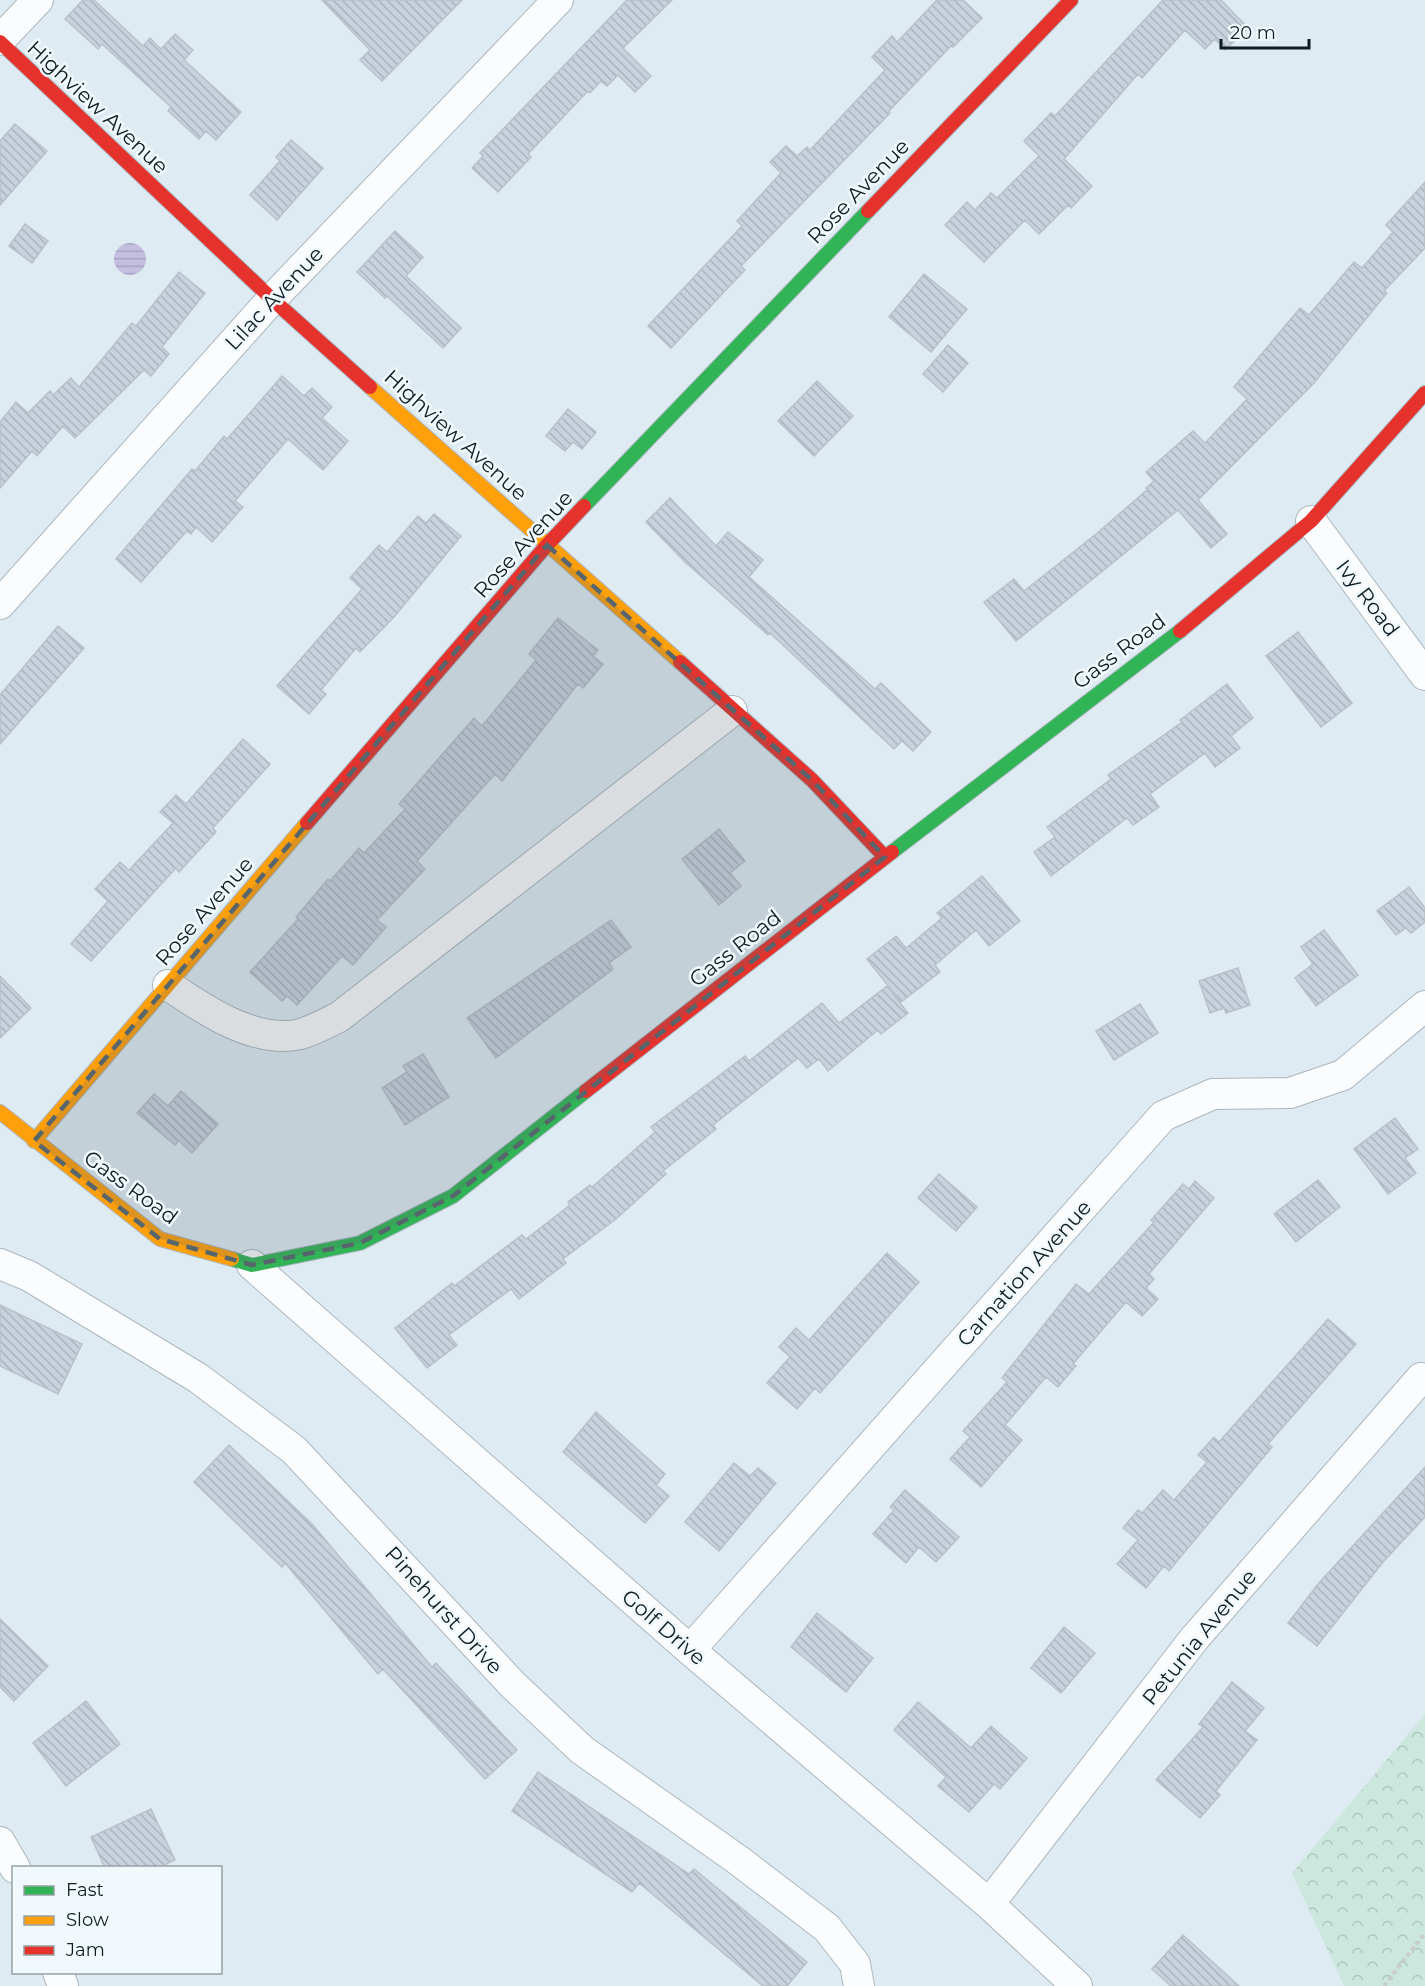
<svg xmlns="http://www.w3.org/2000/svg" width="1425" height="1986" font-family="Montserrat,sans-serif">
	<defs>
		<pattern id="forest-crowns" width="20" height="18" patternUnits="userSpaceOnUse" patternTransform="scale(1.5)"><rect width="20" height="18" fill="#cbe7de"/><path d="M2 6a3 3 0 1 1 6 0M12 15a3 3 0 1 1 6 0" fill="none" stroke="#adc6be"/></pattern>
		<pattern id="water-rules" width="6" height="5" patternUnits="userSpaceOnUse" patternTransform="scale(1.5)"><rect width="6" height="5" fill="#c4bee0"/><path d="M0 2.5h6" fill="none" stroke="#a7a3c0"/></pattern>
		<pattern id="building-back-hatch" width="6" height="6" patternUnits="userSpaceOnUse" patternTransform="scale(1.5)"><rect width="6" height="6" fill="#c8d2dd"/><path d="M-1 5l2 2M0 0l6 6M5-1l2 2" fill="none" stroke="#abb4be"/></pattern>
	</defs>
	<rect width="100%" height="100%" fill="#dfebf2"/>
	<!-- forest -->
	<path fill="url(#forest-crowns)" d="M 1425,1714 L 1425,1986 L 1344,1986 L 1292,1873 Z"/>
	<!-- water -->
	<path fill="url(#water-rules)" d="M114 259a16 16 0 1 1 32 0a16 16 0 1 1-32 0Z"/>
	<!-- building -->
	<path fill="url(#building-back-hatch)" stroke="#b8c1c9" stroke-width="1.5" d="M 83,0 L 94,0 L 143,46 L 150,38 L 161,49 L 175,34 L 193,50 L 184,60 L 241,112 L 216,140 L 206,131 L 199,139 L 168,111 L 171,107 L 102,44 L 98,49 L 65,19 Z
		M 322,0 L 462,0 L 382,81 L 360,60 L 370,50 Z
		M 627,0 L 672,0 L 623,48 L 651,76 L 635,92 L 618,75 L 607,86 L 601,81 L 590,93 L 588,91 L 528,154 L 531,157 L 498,192 L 472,168 L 483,156 L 480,153 Z
		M 937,0 L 963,0 L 982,18 L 953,47 L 951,46 L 889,111 L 890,113 L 741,266 L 745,270 L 671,348 L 648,326 L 742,226 L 737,221 L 781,173 L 770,162 L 786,146 L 797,156 L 807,147 L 810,150 L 885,70 L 872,57 L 892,36 L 897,42 Z
		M 1163,0 L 1221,0 L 1248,28 L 1225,50 L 1215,39 L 1205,49 L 1185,30 L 1142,78 L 1138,74 L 1064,159 L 1092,186 L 1071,208 L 1068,205 L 1039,234 L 1025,220 L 984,262 L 945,225 L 967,202 L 975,210 L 991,193 L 997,198 L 1039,156 L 1024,141 L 1051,113 L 1055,116 Z
		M 15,124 L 47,151 L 0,205 L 0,141 Z
		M 291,140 L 323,168 L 277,220 L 250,195 L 280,161 L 276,157 Z
		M 1425,182 L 1425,248 L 1384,291 L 1387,293 L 1314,383 L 1198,500 L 1227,534 L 1211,548 L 1178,510 L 1016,641 L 984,602 L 1014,579 L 1024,591 L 1096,534 L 1148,489 L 1146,488 L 1154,481 L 1146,472 L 1193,431 L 1205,443 L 1247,399 L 1234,387 L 1300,308 L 1309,315 L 1354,262 L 1362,268 L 1393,232 L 1386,225 Z
		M 25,224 L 48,241 L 32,263 L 9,246 Z
		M 395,231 L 423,257 L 406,276 L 461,328 L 443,348 L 387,296 L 385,298 L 357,272 Z
		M 179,272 L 205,293 L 162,347 L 169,354 L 151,376 L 144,370 L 75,438 L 63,426 L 37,456 L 32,451 L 0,488 L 0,422 L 16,402 L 28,413 L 50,391 L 53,395 L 71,378 L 79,387 L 132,323 L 136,326 Z
		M 924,274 L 967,309 L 931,352 L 889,317 Z
		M 948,345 L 968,363 L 943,392 L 923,374 Z
		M 282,376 L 304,396 L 312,388 L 332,407 L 322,418 L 348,441 L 323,470 L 288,439 L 235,501 L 243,507 L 212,542 L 196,527 L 191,534 L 187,531 L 141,582 L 116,559 L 192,469 L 195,471 L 224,436 L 227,439 Z
		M 817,381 L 853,416 L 814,456 L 778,421 Z
		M 568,409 L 596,432 L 582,449 L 573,442 L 565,451 L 546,436 Z
		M 670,498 L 716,546 L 728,532 L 763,560 L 749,577 L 875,689 L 881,683 L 931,732 L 913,751 L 902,741 L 894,749 L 770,633 L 768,635 L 685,562 L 646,522 Z
		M 434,514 L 461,536 L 394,617 L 360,652 L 356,648 L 321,690 L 326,694 L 309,714 L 277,686 L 362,589 L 350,578 L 379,545 L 387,552 L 418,516 L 426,523 Z
		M 558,618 L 598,650 L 593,656 L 603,664 L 583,688 L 578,684 L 502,781 L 495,774 L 417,861 L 425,869 L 377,920 L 386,927 L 353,965 L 342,956 L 297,1005 L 287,996 L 282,1001 L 250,972 L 298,919 L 296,917 L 328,879 L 330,881 L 359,848 L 364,853 L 405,809 L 399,804 L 474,718 L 482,726 L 536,660 L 529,654 Z
		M 58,626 L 84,648 L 0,744 L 0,695 Z
		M 1298,632 L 1352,703 L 1321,727 L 1266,656 Z
		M 1227,684 L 1253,718 L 1231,736 L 1240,748 L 1215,767 L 1205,753 L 1150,794 L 1159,807 L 1133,825 L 1127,818 L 1051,876 L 1034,852 L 1055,837 L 1047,827 L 1111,779 L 1108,775 L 1182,722 L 1180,720 Z
		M 243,739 L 270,764 L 213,828 L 216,832 L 179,872 L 176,868 L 91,961 L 71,944 L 108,901 L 95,889 L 120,862 L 129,870 L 173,823 L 160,812 L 176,795 L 186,804 Z
		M 719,829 L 745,861 L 730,873 L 741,886 L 719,905 L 682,859 Z
		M 982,876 L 1020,921 L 989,946 L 976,930 L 935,965 L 940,972 L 901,1002 L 867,959 L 896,936 L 906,948 L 942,918 L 937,913 Z
		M 1409,887 L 1425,908 L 1425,922 L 1411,933 L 1406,928 L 1396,935 L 1377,911 Z
		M 611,920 L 631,947 L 609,963 L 613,969 L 496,1058 L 467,1018 Z
		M 1324,930 L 1358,975 L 1316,1006 L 1295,978 L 1313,964 L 1301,947 Z
		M 1238,968 L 1250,1005 L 1226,1013 L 1224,1008 L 1210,1013 L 1199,981 Z
		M 0,976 L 31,1008 L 0,1038 Z
		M 887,986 L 908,1013 L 881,1034 L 878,1030 L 828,1071 L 819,1059 L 807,1068 L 798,1058 L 713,1125 L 716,1129 L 663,1171 L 666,1174 L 616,1219 L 563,1259 L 566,1263 L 519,1299 L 511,1289 L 449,1335 L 457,1345 L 427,1368 L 395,1328 L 452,1283 L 454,1286 L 522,1235 L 526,1239 L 570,1205 L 568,1202 L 590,1185 L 592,1187 L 655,1132 L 651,1127 L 745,1056 L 749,1061 L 822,1003 L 839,1023 Z
		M 1140,1004 L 1158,1033 L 1114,1060 L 1096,1031 Z
		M 423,1054 L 449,1097 L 405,1125 L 382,1088 L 407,1072 L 403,1066 Z
		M 181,1091 L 218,1124 L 192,1153 L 179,1141 L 175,1145 L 137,1113 L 154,1094 L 168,1106 Z
		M 1395,1118 L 1418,1149 L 1405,1158 L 1416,1173 L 1388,1194 L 1354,1149 Z
		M 939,1174 L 977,1207 L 956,1231 L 918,1198 Z
		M 1318,1180 L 1340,1207 L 1296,1242 L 1274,1214 Z
		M 1195,1181 L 1214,1198 L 1149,1274 L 1154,1279 L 1146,1288 L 1158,1299 L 1142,1316 L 1126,1302 L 1073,1364 L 1076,1366 L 1058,1387 L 1046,1377 L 1005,1425 L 1022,1440 L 981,1487 L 950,1459 L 970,1437 L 963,1431 L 1007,1382 L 1002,1378 L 1076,1284 L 1089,1294 L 1154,1222 L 1151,1220 L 1183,1184 L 1189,1189 Z
		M 887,1253 L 919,1282 L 820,1393 L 815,1388 L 797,1409 L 767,1383 L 790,1357 L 779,1347 L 796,1328 L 809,1340 Z
		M 0,1305 L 82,1344 L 58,1394 L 0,1366 Z
		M 1328,1319 L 1356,1344 L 1268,1444 L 1272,1447 L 1169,1571 L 1164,1566 L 1146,1588 L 1117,1564 L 1138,1540 L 1123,1528 L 1138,1510 L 1142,1513 L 1163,1490 L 1174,1500 L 1207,1462 L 1198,1455 L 1214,1437 L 1219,1442 Z
		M 596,1412 L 665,1474 L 656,1485 L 669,1496 L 645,1523 L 563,1452 Z
		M 229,1445 L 312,1524 L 432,1667 L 436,1663 L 517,1750 L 485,1779 L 383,1669 L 378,1674 L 285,1563 L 282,1567 L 194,1482 Z
		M 734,1463 L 750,1476 L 758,1468 L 776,1483 L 719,1551 L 685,1522 Z
		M 1425,1467 L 1425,1517 L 1383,1562 L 1317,1646 L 1288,1623 L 1318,1584 Z
		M 905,1490 L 959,1537 L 936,1562 L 919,1547 L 906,1563 L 873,1534 L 894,1510 L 890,1507 Z
		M 817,1613 L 873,1658 L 846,1692 L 791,1647 Z
		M 0,1619 L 48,1666 L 14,1701 L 0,1687 Z
		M 1064,1627 L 1095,1653 L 1061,1693 L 1031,1668 Z
		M 1232,1682 L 1264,1708 L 1245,1731 L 1257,1740 L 1216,1791 L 1220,1795 L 1200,1818 L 1156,1780 L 1203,1727 L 1199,1724 Z
		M 86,1701 L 120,1744 L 66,1786 L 33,1743 Z
		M 918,1702 L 971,1748 L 991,1726 L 1027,1758 L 1000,1789 L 994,1784 L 969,1812 L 938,1786 L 946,1777 L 894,1730 Z
		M 538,1772 L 689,1874 L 694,1869 L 807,1962 L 787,1986 L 763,1986 L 639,1883 L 632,1892 L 512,1811 Z
		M 151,1809 L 175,1860 L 158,1868 L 105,1868 L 91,1837 Z
		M 1183,1935 L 1239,1986 L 1171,1986 L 1152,1969 Z"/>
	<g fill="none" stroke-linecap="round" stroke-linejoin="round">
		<!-- street casing -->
		<g stroke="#abb7be" stroke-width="32">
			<path id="street" d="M 0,40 L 38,0
				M 1311,521 L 1425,675
				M 0,604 L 272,299 L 558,0
				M 168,985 C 203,1009 255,1045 301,1034 C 314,1030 327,1023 339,1017 L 732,711
				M 0,1264 L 29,1276 L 198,1378 L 294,1450 L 513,1685 L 582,1750 L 738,1860 L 827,1928 L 855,1964 L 859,1986
				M 252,1265 L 690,1650 L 989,1904 L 1077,1986
				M 690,1650 L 1163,1116 L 1213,1094 L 1290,1093 L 1343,1075 L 1425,1006
				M 0,1842 L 15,1868
				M 989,1904 L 1194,1639 L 1421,1378
				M 58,1972 L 63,1986"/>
		</g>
		<!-- fast casing -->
		<g stroke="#abb7be" stroke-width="16">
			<path id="fast" d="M 584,506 L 868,211
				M 892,852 L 1180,631
				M 232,1259 L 252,1265 L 360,1243 L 453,1196 L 586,1091"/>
		</g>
		<!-- slow casing -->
		<g stroke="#abb7be" stroke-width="16">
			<path id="slow" d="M 370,387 L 680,662
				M 0,1112 L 160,1239 L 232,1259
				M 34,1141 L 307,823"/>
		</g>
		<!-- jam casing -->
		<g stroke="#abb7be" stroke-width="16">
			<path id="jam" d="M 0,42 L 272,299 L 370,387
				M 868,211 L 1071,0
				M 1180,631 L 1311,521 L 1425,393
				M 680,662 L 812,780 L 885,857
				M 307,823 L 547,545 L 584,506
				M 586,1091 L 892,852"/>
		</g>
		<!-- path -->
		<path stroke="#c7ccce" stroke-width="4" stroke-dasharray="4.5 3" stroke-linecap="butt" d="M 1384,1986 L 1425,1933"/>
		<!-- street -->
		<use href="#street" stroke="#fafcfd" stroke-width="30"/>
		<!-- fast -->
		<use href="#fast" stroke="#30b455" stroke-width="14"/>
		<!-- slow -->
		<use href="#slow" stroke="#ff9f0a" stroke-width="14"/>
		<!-- jam -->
		<use href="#jam" stroke="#e5322d" stroke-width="14"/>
	</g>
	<!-- marked area -->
	<path fill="#57656c" fill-opacity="0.2" stroke="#57656c" stroke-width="4.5" stroke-dasharray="12 8" stroke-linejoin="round" d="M 547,545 L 812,780 L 885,857 L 453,1196 L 360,1243 L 252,1265 L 160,1239 L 34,1141 Z"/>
	<g text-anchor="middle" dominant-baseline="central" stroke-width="5" stroke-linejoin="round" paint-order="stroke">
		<!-- street labels -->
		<g font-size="21" fill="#0e1d24" stroke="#f1f9fd">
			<text transform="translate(98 107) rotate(43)">Highview Avenue</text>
			<text transform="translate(858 191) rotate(-46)">Rose Avenue</text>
			<text transform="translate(274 298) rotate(-47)">Lilac Avenue</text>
			<text transform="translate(456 435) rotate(42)">Highview Avenue</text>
			<text transform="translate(523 544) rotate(-48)">Rose Avenue</text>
			<text transform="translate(1368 598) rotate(53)">Ivy Road</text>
			<text transform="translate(1119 651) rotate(-37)">Gass Road</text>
			<text transform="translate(204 911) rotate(-49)">Rose Avenue</text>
			<text transform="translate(735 948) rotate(-38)">Gass Road</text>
			<text transform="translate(131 1187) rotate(36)">Gass Road</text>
			<text transform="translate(1024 1273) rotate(-48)">Carnation Avenue</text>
			<text transform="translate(444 1610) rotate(48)">Pinehurst Drive</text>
			<text transform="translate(664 1627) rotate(41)">Golf Drive</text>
			<text transform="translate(1199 1637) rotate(-51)">Petunia Avenue</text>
		</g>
	</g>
	<!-- legend -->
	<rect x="12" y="1866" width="210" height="108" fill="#f1f9fd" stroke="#96a1a6" stroke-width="1.5"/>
	<rect x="24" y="1886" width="30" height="9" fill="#30b455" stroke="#96a1a6" stroke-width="1.5"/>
	<text x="66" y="1896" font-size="18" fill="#0e1d24">Fast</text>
	<rect x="24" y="1916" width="30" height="9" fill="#ff9f0a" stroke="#96a1a6" stroke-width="1.5"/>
	<text x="66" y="1926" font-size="18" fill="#0e1d24">Slow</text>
	<rect x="24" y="1946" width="30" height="9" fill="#e5322d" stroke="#96a1a6" stroke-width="1.5"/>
	<text x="66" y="1956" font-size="18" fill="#0e1d24">Jam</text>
	<!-- scale -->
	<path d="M1221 39v9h88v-9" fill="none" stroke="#0e1d24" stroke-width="3"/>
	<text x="1230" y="39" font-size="18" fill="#0e1d24" stroke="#f1f9fd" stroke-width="4.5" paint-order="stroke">20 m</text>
</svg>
